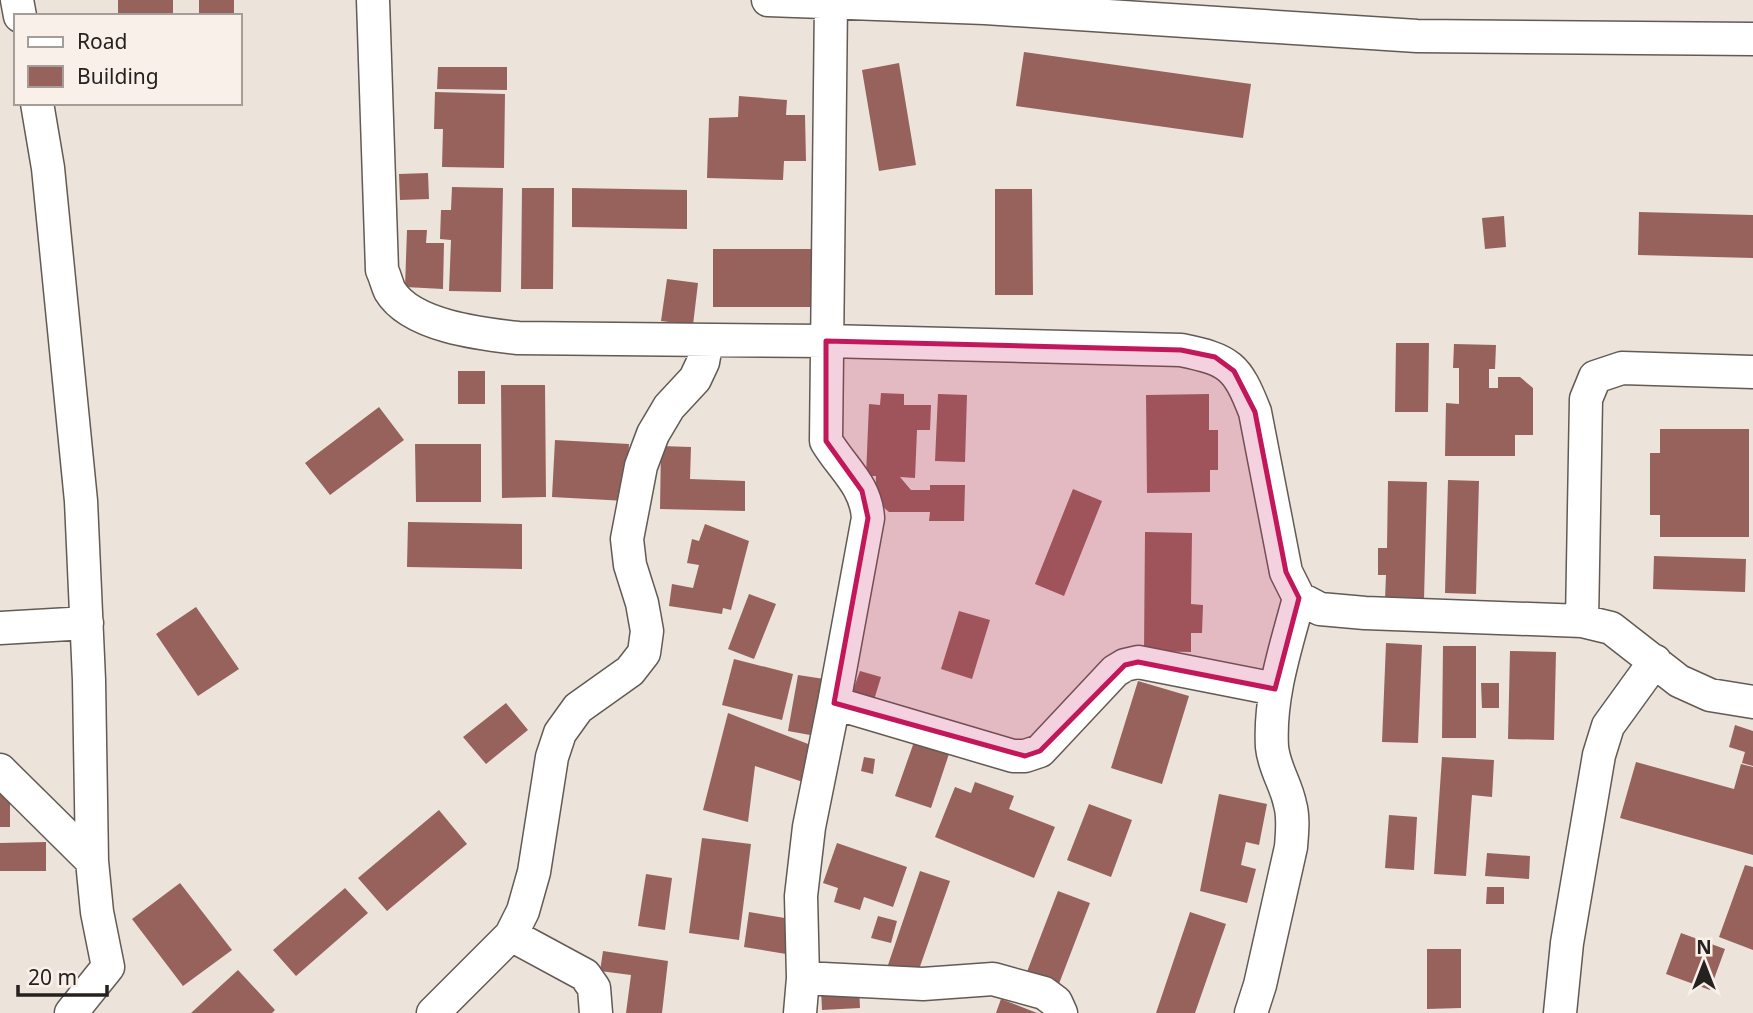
<svg xmlns="http://www.w3.org/2000/svg" width="1753" height="1013" font-family="'Noto Sans',sans-serif">
	<rect width="100%" height="100%" fill="#ece3db"/>
	<!-- building -->
	<path fill="#97625b" d="M 118,0 L 173,0 L 173,16 L 118,16 Z
		M 199,0 L 234,0 L 234,16 L 199,16 Z
		M 1024,52 L 1251,84 L 1243,138 L 1016,106 Z
		M 899,63 L 916,165 L 879,171 L 862,70 Z
		M 438,67 L 507,67 L 507,90 L 437,89 Z
		M 435,92 L 505,94 L 504,168 L 442,167 L 443,129 L 434,129 Z
		M 739,96 L 787,100 L 786,115 L 805,115 L 806,161 L 784,161 L 783,180 L 707,178 L 709,118 L 738,117 Z
		M 428,173 L 429,199 L 400,200 L 399,174 Z
		M 452,187 L 503,188 L 501,292 L 449,291 L 451,240 L 440,239 L 441,210 L 451,210 Z
		M 522,188 L 554,188 L 553,289 L 521,289 Z
		M 572,188 L 687,190 L 687,229 L 572,227 Z
		M 995,189 L 1032,189 L 1033,295 L 995,295 Z
		M 1639,212 L 1753,215 L 1753,258 L 1638,255 Z
		M 1504,216 L 1506,247 L 1485,249 L 1482,218 Z
		M 407,230 L 427,230 L 426,243 L 444,243 L 443,289 L 405,287 Z
		M 713,249 L 811,249 L 812,307 L 713,307 Z
		M 667,279 L 698,283 L 693,325 L 661,321 Z
		M 1396,343 L 1429,343 L 1428,412 L 1395,412 Z
		M 1454,344 L 1496,345 L 1495,369 L 1489,369 L 1489,388 L 1498,388 L 1498,377 L 1520,377 L 1533,388 L 1533,435 L 1515,435 L 1515,456 L 1445,456 L 1446,403 L 1459,404 L 1459,368 L 1453,368 Z
		M 458,371 L 485,371 L 485,404 L 458,404 Z
		M 501,385 L 545,385 L 546,497 L 502,498 Z
		M 881,393 L 904,394 L 904,405 L 931,405 L 930,430 L 917,430 L 915,478 L 900,477 L 911,490 L 930,490 L 930,485 L 965,485 L 964,521 L 929,521 L 930,512 L 889,512 L 875,500 L 876,476 L 866,476 L 869,404 L 880,405 Z
		M 938,394 L 967,395 L 965,462 L 935,461 Z
		M 1209,394 L 1209,430 L 1218,430 L 1218,470 L 1210,470 L 1210,492 L 1147,493 L 1146,395 Z
		M 379,407 L 404,440 L 330,495 L 305,463 Z
		M 1660,429 L 1749,429 L 1749,537 L 1660,537 L 1660,515 L 1650,515 L 1650,453 L 1660,453 Z
		M 555,440 L 629,444 L 626,501 L 552,497 Z
		M 415,444 L 481,444 L 481,502 L 416,502 Z
		M 661,446 L 691,447 L 690,479 L 745,481 L 745,511 L 660,509 Z
		M 1448,480 L 1479,481 L 1476,594 L 1445,593 Z
		M 1388,481 L 1427,482 L 1424,600 L 1385,599 L 1386,575 L 1378,575 L 1378,548 L 1387,548 Z
		M 1073,489 L 1102,501 L 1064,596 L 1035,584 Z
		M 408,522 L 522,524 L 522,569 L 407,567 Z
		M 705,524 L 749,541 L 731,610 L 723,608 L 722,614 L 669,606 L 672,584 L 693,588 L 699,565 L 687,563 L 692,539 L 699,541 Z
		M 1145,532 L 1192,533 L 1191,604 L 1203,605 L 1202,633 L 1191,633 L 1191,652 L 1144,651 Z
		M 1654,556 L 1746,559 L 1745,592 L 1653,589 Z
		M 749,594 L 776,604 L 754,659 L 728,649 Z
		M 196,607 L 239,669 L 198,696 L 156,634 Z
		M 959,611 L 990,620 L 972,679 L 941,669 Z
		M 1386,643 L 1422,645 L 1418,743 L 1382,742 Z
		M 1443,646 L 1476,646 L 1476,738 L 1442,738 Z
		M 1510,651 L 1556,652 L 1554,740 L 1508,739 Z
		M 734,659 L 793,674 L 782,720 L 722,705 Z
		M 860,671 L 881,677 L 874,700 L 852,693 Z
		M 798,675 L 831,680 L 821,737 L 788,731 Z
		M 1138,681 L 1189,696 L 1162,784 L 1111,768 Z
		M 1481,683 L 1499,683 L 1499,708 L 1482,708 Z
		M 506,703 L 528,730 L 486,764 L 463,737 Z
		M 728,713 L 816,747 L 803,782 L 755,766 L 748,822 L 703,810 Z
		M 1735,725 L 1753,731 L 1753,766 L 1742,763 L 1745,752 L 1729,747 Z
		M 914,742 L 949,754 L 931,808 L 895,796 Z
		M 864,757 L 875,759 L 873,774 L 861,771 Z
		M 1442,757 L 1494,760 L 1492,797 L 1472,795 L 1466,876 L 1434,874 Z
		M 1636,762 L 1734,789 L 1741,764 L 1753,767 L 1753,855 L 1620,818 Z
		M 975,782 L 1014,796 L 1009,809 L 1055,827 L 1034,878 L 935,837 L 955,787 L 971,793 Z
		M 0,783 L 10,783 L 10,827 L 0,827 Z
		M 1219,794 L 1267,804 L 1259,845 L 1246,842 L 1241,865 L 1256,869 L 1247,903 L 1200,891 Z
		M 1089,804 L 1132,820 L 1111,877 L 1067,860 Z
		M 439,810 L 467,844 L 387,911 L 358,878 Z
		M 1389,815 L 1417,817 L 1414,870 L 1385,868 Z
		M 702,838 L 751,844 L 739,940 L 689,933 Z
		M 46,842 L 46,871 L 0,871 L 0,843 Z
		M 837,843 L 907,867 L 893,907 L 864,897 L 860,910 L 834,902 L 838,888 L 823,883 Z
		M 1487,853 L 1530,856 L 1529,879 L 1485,876 Z
		M 1745,865 L 1753,867 L 1753,950 L 1719,937 Z
		M 920,871 L 950,881 L 917,975 L 888,965 Z
		M 646,874 L 672,878 L 665,930 L 638,926 Z
		M 180,883 L 232,950 L 183,986 L 132,919 Z
		M 1487,887 L 1504,887 L 1504,904 L 1486,904 Z
		M 345,888 L 368,913 L 296,976 L 273,950 Z
		M 1058,891 L 1090,903 L 1057,989 L 1025,977 Z
		M 749,912 L 791,919 L 786,954 L 744,947 Z
		M 1190,912 L 1226,924 L 1195,1013 L 1156,1013 Z
		M 878,916 L 897,921 L 891,943 L 871,938 Z
		M 1681,933 L 1725,949 L 1710,990 L 1666,974 Z
		M 1427,949 L 1461,949 L 1461,1008 L 1427,1009 Z
		M 603,951 L 668,961 L 662,1013 L 626,1013 L 631,975 L 600,971 Z
		M 238,970 L 275,1010 L 272,1013 L 191,1013 Z
		M 859,985 L 860,1008 L 822,1010 L 821,988 Z
		M 1001,999 L 1037,1013 L 996,1013 Z"/>
	<g fill="none" stroke-linecap="round" stroke-linejoin="round">
		<!-- street casing -->
		<g stroke="#625a54" stroke-width="35">
			<path id="street" d="M 17,0 L 20,16
				M 373,0 L 382,270 C 385,276 387,285 390,291 C 411,326 481,334 518,338 L 826,341 L 1181,350 C 1230,360 1237,366 1255,412 L 1286,572 L 1299,598 L 1320,609 L 1365,613 L 1582,621 L 1611,628 L 1679,681 L 1710,695 L 1753,702
				M 768,0 L 985,8 L 1417,36 L 1753,39
				M 37,103 L 48,168 L 81,501 L 89,680 L 92,861 L 97,912 L 108,967 L 71,1013
				M 1582,621 L 1586,399 L 1595,377 L 1622,368 L 1753,372
				M 0,628 L 87,623
				M 834,703 L 1013,756 L 1025,756 L 1040,751 L 1115,671 L 1125,665 L 1138,662 L 1275,689
				M 0,770 L 92,861
				M 511,935 L 585,975 L 594,988 L 596,1013
				M 803,978 L 923,984 L 993,979 L 1044,993 L 1056,1002 L 1061,1013
				M 433,1013 L 511,935 L 523,911 L 534,872 L 552,757 L 560,733 L 578,708 L 630,671 L 644,653 L 647,631 L 642,603 L 630,565 L 627,539 L 641,466 L 653,434 L 669,407 L 695,379 L 703,362 L 707,340
				M 800,1013 L 803,978 L 801,896 L 809,827 L 834,703 L 868,518 C 866,485 842,468 826,441 L 831,2
				M 1251,1013 L 1260,985 L 1291,847 C 1292,833 1294,818 1290,804 C 1286,784 1274,768 1272,747 C 1269,696 1286,647 1299,598
				M 1560,1013 L 1567,943 L 1599,755 L 1608,726 L 1655,661"/>
		</g>
		<!-- street -->
		<use href="#street" stroke="#fff" stroke-width="32"/>
	</g>
	<!-- marked area -->
	<path fill="#c2185b" fill-opacity="0.2" stroke="#c2185b" stroke-width="5" stroke-linejoin="round" d="M 826,341 L 1181,350 L 1215,357 L 1234,371 L 1255,412 L 1286,572 L 1299,598 L 1275,689 L 1138,662 L 1125,665 L 1040,751 L 1025,756 L 834,703 L 868,518 L 862,491 L 826,441 Z"/>
	<!-- legend -->
	<rect x="14" y="14" width="228" height="91" fill="#f9f0e9" stroke="#a49d98" stroke-width="2"/>
	<rect x="28" y="37" width="35" height="10" fill="#ffffff" stroke="#a49d98" stroke-width="2"/>
	<text x="77" y="49" font-size="21" fill="#24211e">Road</text>
	<rect x="28" y="66" width="35" height="21" fill="#97625b" stroke="#a49d98" stroke-width="2"/>
	<text x="77" y="84" font-size="21" fill="#24211e">Building</text>
	<!-- north arrow -->
	<g transform="translate(1704 964)" stroke="#f9f0e9" stroke-width="5" paint-order="stroke">
	<path d="M0-5L12 26L0 18L-12 26Z" fill="#24211e"/>
	<text y="-10" font-size="19" font-weight="bold" text-anchor="middle" fill="#24211e">N</text>
	</g>
	<!-- scale -->
	<path d="M18 985v10h89v-10" fill="none" stroke="#24211e" stroke-width="3.5"/>
	<text x="28" y="985" font-size="21" fill="#24211e" stroke="#f9f0e9" stroke-width="5" paint-order="stroke">20 m</text>
</svg>
